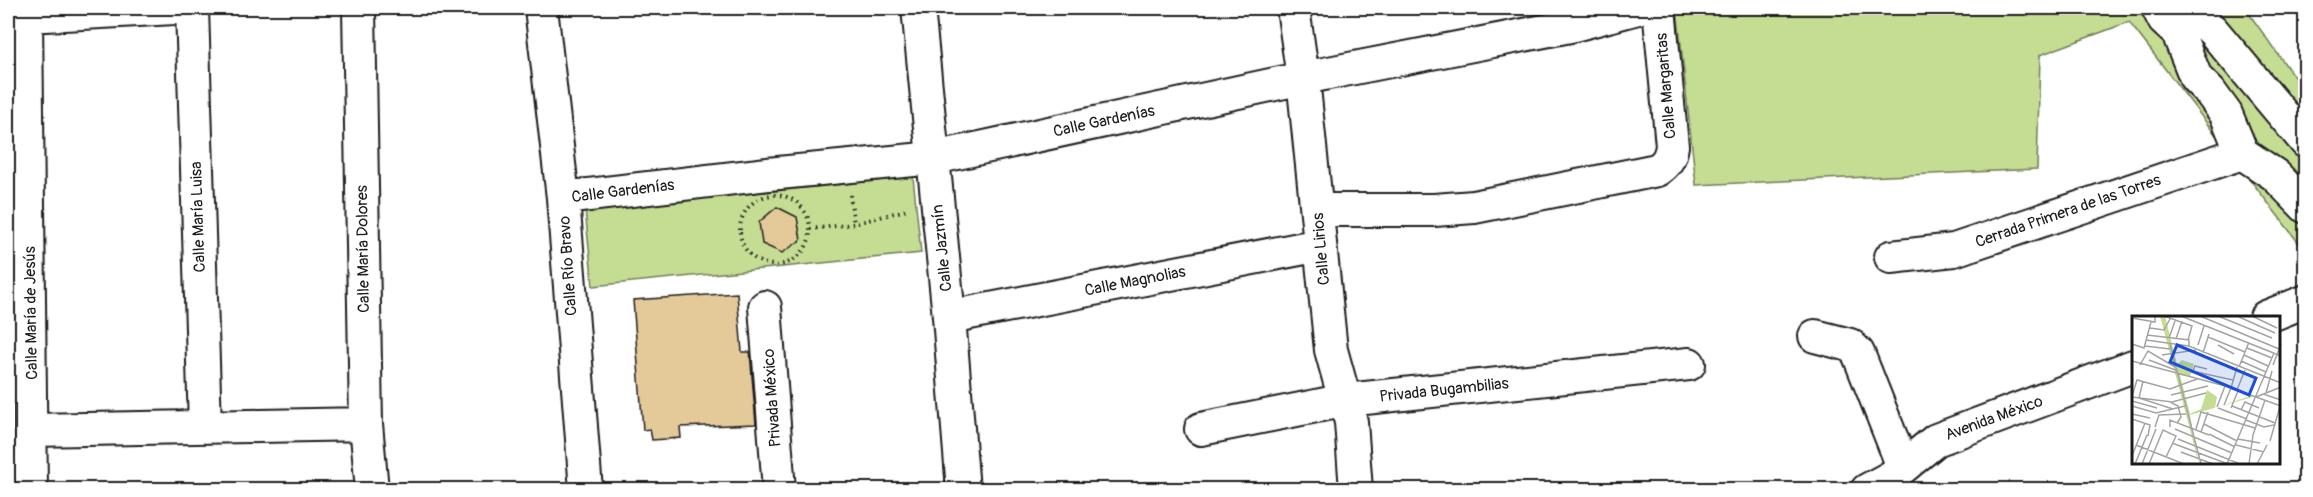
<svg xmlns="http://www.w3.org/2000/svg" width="2313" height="497" font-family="Pangolin,sans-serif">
	<rect width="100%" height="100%" fill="#fff"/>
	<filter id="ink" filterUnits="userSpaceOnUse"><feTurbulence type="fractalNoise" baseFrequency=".0167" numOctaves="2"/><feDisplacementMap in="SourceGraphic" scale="12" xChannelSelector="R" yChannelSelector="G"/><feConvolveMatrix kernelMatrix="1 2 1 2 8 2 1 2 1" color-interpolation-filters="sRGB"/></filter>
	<g filter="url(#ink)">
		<!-- green -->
		<path fill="#c5dd93" stroke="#707c58" stroke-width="1.5" d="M 1677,8 L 2245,8 L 2305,92 L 2305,251 L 2129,22 L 2040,55 L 2037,169 L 1696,185 Z
			M 913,177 L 921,253 L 593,286 L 585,210 Z"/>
		<!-- building -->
		<path fill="#e4ca99" stroke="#1c1c1c" stroke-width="1.5" d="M 777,207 L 797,217 L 801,240 L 782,253 L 762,244 L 759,222 Z
			M 737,293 L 742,352 L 750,352 L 756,424 L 680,427 L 681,438 L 652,440 L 650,429 L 643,430 L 633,300 Z"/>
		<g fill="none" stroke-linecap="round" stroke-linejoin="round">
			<!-- minor casing -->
			<g stroke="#1c1c1c" stroke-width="36">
				<path id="minor" d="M 192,8 L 205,426
					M 359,8 L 366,424 L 372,490
					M 541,8 L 563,198 L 586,490
					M 918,8 L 949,317 L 963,490
					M 1293,8 L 1303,78 L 1331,350 L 1351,422 L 1356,490
					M 2158,8 L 2164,20 L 2178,33 L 2196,78 L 2210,92 L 2226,114 L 2242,153 L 2275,175 L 2306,207
					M 2188,8 L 2213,31 L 2306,142
					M 26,16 L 31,490
					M 8,17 L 175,8
					M 563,198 L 768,174 L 934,158 L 1303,78 L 1570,26 L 1638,8
					M 1318,210 L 1434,210 L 1474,207 L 1657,170 C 1667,163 1670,158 1672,146 L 1659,8
					M 1891,257 L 1954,250 L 2242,153
					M 765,307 L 779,490
					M 949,317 L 1320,245
					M 2266,317 L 2306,301
					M 1815,336 L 1850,345 L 1858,353 L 1903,467
					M 1201,429 L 1346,400 L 1689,364
					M 32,430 L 366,424
					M 1867,490 L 1891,477 L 1936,440 L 2133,366"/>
			</g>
			<!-- path -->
			<path stroke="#1c1c1c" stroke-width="4" stroke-dasharray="1.5 4.5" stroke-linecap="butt" d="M 850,195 L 854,224
				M740 230a35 35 0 1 1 70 0a35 35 0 1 1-70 0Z
				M 810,229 L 854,224 L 909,209"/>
			<!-- minor -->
			<use href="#minor" stroke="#fff" stroke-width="32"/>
		</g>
	</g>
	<g text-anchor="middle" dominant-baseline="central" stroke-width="4.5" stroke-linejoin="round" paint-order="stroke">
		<!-- street labels -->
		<g font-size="16" fill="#1c1c1c" stroke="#fff">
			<text transform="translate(1666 86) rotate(-95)">Calle Margaritas</text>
			<text transform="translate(1104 121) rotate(-12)">Calle Gardenías</text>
			<text transform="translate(623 191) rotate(-7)">Calle Gardenías</text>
			<text transform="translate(2068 211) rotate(-19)">Cerrada Primera de las Torres</text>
			<text transform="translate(198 217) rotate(-92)">Calle María Luisa</text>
			<text transform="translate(942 248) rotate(-96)">Calle Jazmín</text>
			<text transform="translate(363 249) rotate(-91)">Calle María Dolores</text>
			<text transform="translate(1321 249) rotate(-95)">Calle Lirios</text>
			<text transform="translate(568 266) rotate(-94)">Calle Río Bravo</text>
			<text transform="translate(1135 281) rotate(-11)">Calle Magnolias</text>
			<text transform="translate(31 313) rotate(-91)">Calle María de Jesús</text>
			<text transform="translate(1444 390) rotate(-6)">Privada Bugambilias</text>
			<text transform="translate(772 398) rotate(-94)">Privada México</text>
			<text transform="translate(1994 418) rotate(-20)">Avenida México</text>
		</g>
	</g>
	<!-- overview -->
	<g transform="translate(2132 316)">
		<rect width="148" height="148" fill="#fff"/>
		<path d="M 28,0 L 33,0 L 45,48 L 50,44 L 62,48 L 58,61 L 48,59 L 58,98 L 69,93 L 75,74 L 85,81 L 83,92 L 118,80 L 121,81 L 58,99 L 67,148 Z" fill="#c5dd93"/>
		<path fill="none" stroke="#a4a4a4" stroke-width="1.5" d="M 32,0 L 60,10 L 56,24M 49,0 L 149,40M 68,0 L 147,33M 86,0 L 140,22M 120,0 L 145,12M 107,1 L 143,17M 0,2 L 23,6 L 23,0M 18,12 L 32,14 L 38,3M 15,19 L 57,24 L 57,30M 76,21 L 113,36M 37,22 L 43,5M 44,23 L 50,5M 14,24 L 57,30 L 149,67M 0,28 L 12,32 L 19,6M 38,28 L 69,148M 66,29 L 72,10M 86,29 L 102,38M 13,30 L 38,33M 115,32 L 140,42M 71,37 L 77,18M 30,39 L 64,34M 112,39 L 136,50M 17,44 L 46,55M 0,45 L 93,70 L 149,90M 109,45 L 134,56M 8,49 L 16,35 L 43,51M 141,49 L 149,28M 107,51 L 117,26M 60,55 L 101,64M 60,57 L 63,50 L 75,53M 11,65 L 7,82 L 41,93M 99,72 L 105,51M 105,74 L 113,54M 134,77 L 140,55M 131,78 L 149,84M 39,79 L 76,70M 0,80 L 5,64 L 38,73 L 65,63M 0,81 L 40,86 L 74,77M 124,81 L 149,71M 0,85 L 25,92M 38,86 L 46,90 L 49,101 L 45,107M 92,89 L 99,72M 0,90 L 24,97 L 53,90M 100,90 L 143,107M 85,91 L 93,70M 86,92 L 115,103M 99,92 L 106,75M 109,94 L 113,86 L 127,92M 0,98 L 18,102M 0,103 L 18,109 L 16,120M 114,104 L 132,111 L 142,109M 72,108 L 105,125M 23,111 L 27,99 L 54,98M 38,111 L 38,104 L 77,119M 43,113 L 100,137M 64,113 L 69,96 L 123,112M 69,116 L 76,96M 77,118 L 103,131M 46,123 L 108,148M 106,123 L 128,127M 138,125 L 149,87M 40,127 L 96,148M 4,129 L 52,148M 104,129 L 132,136M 49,136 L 81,148M 0,140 L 13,107M 0,147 L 3,148 L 15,119M 10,148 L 24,113M 17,148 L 31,114 L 44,120 L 34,141M 95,148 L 142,37M 117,148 L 121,119 L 133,84M 125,148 L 135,129"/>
		<path fill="#1d4ed8" fill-opacity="0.15" stroke="#1d4ed8" stroke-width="3" d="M 45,29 L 124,62 L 117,79 L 38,46 Z"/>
		<rect width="148" height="148" fill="none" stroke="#1c1c1c" stroke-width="3"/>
	</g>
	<!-- margin -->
	<rect width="2313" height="497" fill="none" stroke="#fff" stroke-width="30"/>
	<rect x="15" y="15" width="2283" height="467" fill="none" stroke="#1c1c1c" stroke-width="2" filter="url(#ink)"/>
</svg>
